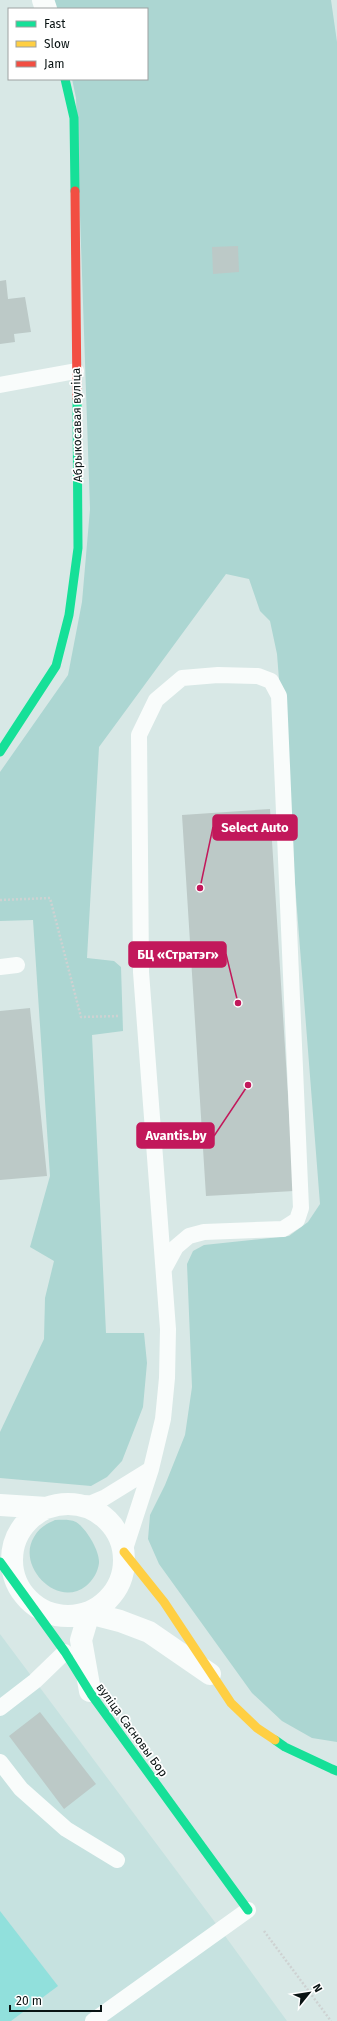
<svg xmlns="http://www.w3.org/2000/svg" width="337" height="2021" font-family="'Fira Sans',sans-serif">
	<rect width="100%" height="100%" fill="#d8e8e6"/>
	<!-- built -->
	<path fill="#c6e2e0" d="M 0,1634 L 220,1929 L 287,2021 L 0,2021 Z"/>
	<!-- green -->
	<path fill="#acd6d2" d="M 54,0 L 331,0 L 337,42 L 337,1742 L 312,1738 L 282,1721 L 252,1693 L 159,1564 L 148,1539 L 150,1515 L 165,1485 L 185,1435 L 192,1387 L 187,1264 L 193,1251 L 204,1245 L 289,1236 L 308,1222 L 320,1204 L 277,654 L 270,621 L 260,611 L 249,579 L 226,574 L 99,747 L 87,958 L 114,961 L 121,967 L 123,1031 L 92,1035 L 106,1333 L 144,1333 L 147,1363 L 143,1407 L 122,1461 L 107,1477 L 91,1486 L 0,1478 L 0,1432 L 44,1339 L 45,1298 L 54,1261 L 30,1247 L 50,1176 L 33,920 L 0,921 L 0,772 L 68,675 L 82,602 L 90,509 L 76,98 L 72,79 L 147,79 L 147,9 L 57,9 Z
		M 55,1520 C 62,1520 69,1519 76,1522 C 86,1528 100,1551 99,1563 C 98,1572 93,1580 86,1586 C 57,1609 16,1566 34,1537 C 39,1528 46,1524 55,1520 Z"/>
	<!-- water -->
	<path fill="#91e0dc" d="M 0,1911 L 58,1986 L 11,2021 L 0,2021 Z"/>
	<!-- building -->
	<path fill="#bcc9c7" d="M 238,246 L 239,272 L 213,274 L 212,247 Z
		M 6,280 L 8,299 L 25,297 L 31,332 L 14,334 L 15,342 L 0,344 L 0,281 Z
		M 270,809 L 294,1191 L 206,1196 L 182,815 Z
		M 30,1008 L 47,1176 L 0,1180 L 0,1011 Z
		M 40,1712 L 96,1784 L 64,1809 L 9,1736 Z"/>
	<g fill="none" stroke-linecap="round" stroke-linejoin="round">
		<!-- path -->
		<path stroke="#ced2d2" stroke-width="2.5" stroke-dasharray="2 2" stroke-linecap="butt" d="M 0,900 L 50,898 L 81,1017 L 120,1016
			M 264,1931 L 331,2021"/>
		<!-- lane -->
		<path stroke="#f9fcfb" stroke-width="16" d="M 0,385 L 76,371
			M 0,967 L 17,965
			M 151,1469 L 163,1419 L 167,1378 L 168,1329 L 141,972 L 139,735 L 156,700 L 182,678 L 218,675 L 258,676 L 271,681 L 279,696 L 301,1208 L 297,1220 L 283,1229 L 204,1232 L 189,1236 L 176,1247 L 164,1269
			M 72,1504 L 92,1503 L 104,1498 L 151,1469 L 124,1552
			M 0,1708 L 35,1681 L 65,1652
			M 0,1762 L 21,1789 L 66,1829 L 117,1860
			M 93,2021 L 248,1910"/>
		<!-- street -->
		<path stroke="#f9fcfb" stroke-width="22" d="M 43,0 L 46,9
			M12 1560a56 56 0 1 1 112 0a56 56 0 1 1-112 0Z
			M 0,1505 L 47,1508
			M 90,1691 L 81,1640 L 89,1613 L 120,1621 L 149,1632 L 210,1674"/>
		<!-- fast -->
		<path stroke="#16e098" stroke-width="9" d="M 65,79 L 74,118 L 75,191
			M 0,752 L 56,666 L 69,615 L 78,548 L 77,399
			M 0,1562 L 65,1652 L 91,1694 L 248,1910
			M 275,1740 L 285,1747 L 332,1769
			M 332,1769 L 337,1771"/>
		<!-- slow -->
		<path stroke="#ffcf43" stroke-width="9" d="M 124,1552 L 164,1602 L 231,1703 L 257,1728 L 275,1740"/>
		<!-- jam -->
		<path stroke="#f24e42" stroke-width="9" d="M 75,191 L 77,399"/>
	</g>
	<g text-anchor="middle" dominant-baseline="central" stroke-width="3.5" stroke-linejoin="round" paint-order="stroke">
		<!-- street labels -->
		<g font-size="12" fill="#091313" stroke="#fff">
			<text transform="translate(77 425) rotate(-91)">Абрыкосавая вуліца</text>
			<text transform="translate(132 1730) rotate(54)">вуліца Сасновы Бор</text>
		</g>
	</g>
	<!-- callouts -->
	<path fill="none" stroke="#c2185b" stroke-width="1.5" d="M200 888L213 827M238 1003L226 954M248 1085L214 1136"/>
	<g fill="#c2185b" stroke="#fff" stroke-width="1.5">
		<circle cx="200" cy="888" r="4"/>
		<circle cx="238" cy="1003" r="4"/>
		<circle cx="248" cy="1085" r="4"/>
	</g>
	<g fill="#c2185b" stroke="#c2185b" stroke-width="1.5">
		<rect x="213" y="815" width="84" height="25" rx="4"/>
		<rect x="129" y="942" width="97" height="25" rx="4"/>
		<rect x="137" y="1123" width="77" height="25" rx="4"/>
	</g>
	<g font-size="13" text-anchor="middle" font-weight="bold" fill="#fff">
		<text x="255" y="832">Select Auto</text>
		<text x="178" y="959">БЦ «Стратэг»</text>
		<text x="176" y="1140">Avantis.by</text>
	</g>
	<!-- legend -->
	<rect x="8" y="8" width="140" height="72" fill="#ffffff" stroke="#9da1a1"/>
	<rect x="16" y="21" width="20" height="6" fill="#16e098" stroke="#9da1a1"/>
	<text x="44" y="28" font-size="12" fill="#091313">Fast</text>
	<rect x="16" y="41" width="20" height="6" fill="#ffcf43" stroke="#9da1a1"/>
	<text x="44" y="48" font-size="12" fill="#091313">Slow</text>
	<rect x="16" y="61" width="20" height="6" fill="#f24e42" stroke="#9da1a1"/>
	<text x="44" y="68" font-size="12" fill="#091313">Jam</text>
	<!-- north arrow -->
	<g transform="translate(309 1993) rotate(60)" stroke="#ffffff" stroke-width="3" paint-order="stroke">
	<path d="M0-3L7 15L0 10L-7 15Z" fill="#091313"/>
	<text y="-6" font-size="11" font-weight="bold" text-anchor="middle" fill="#091313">N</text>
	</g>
	<!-- scale -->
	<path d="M10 2005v6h91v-6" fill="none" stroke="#091313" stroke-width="2"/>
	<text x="16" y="2005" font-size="12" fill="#091313" stroke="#ffffff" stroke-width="3" paint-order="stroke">20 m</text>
</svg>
